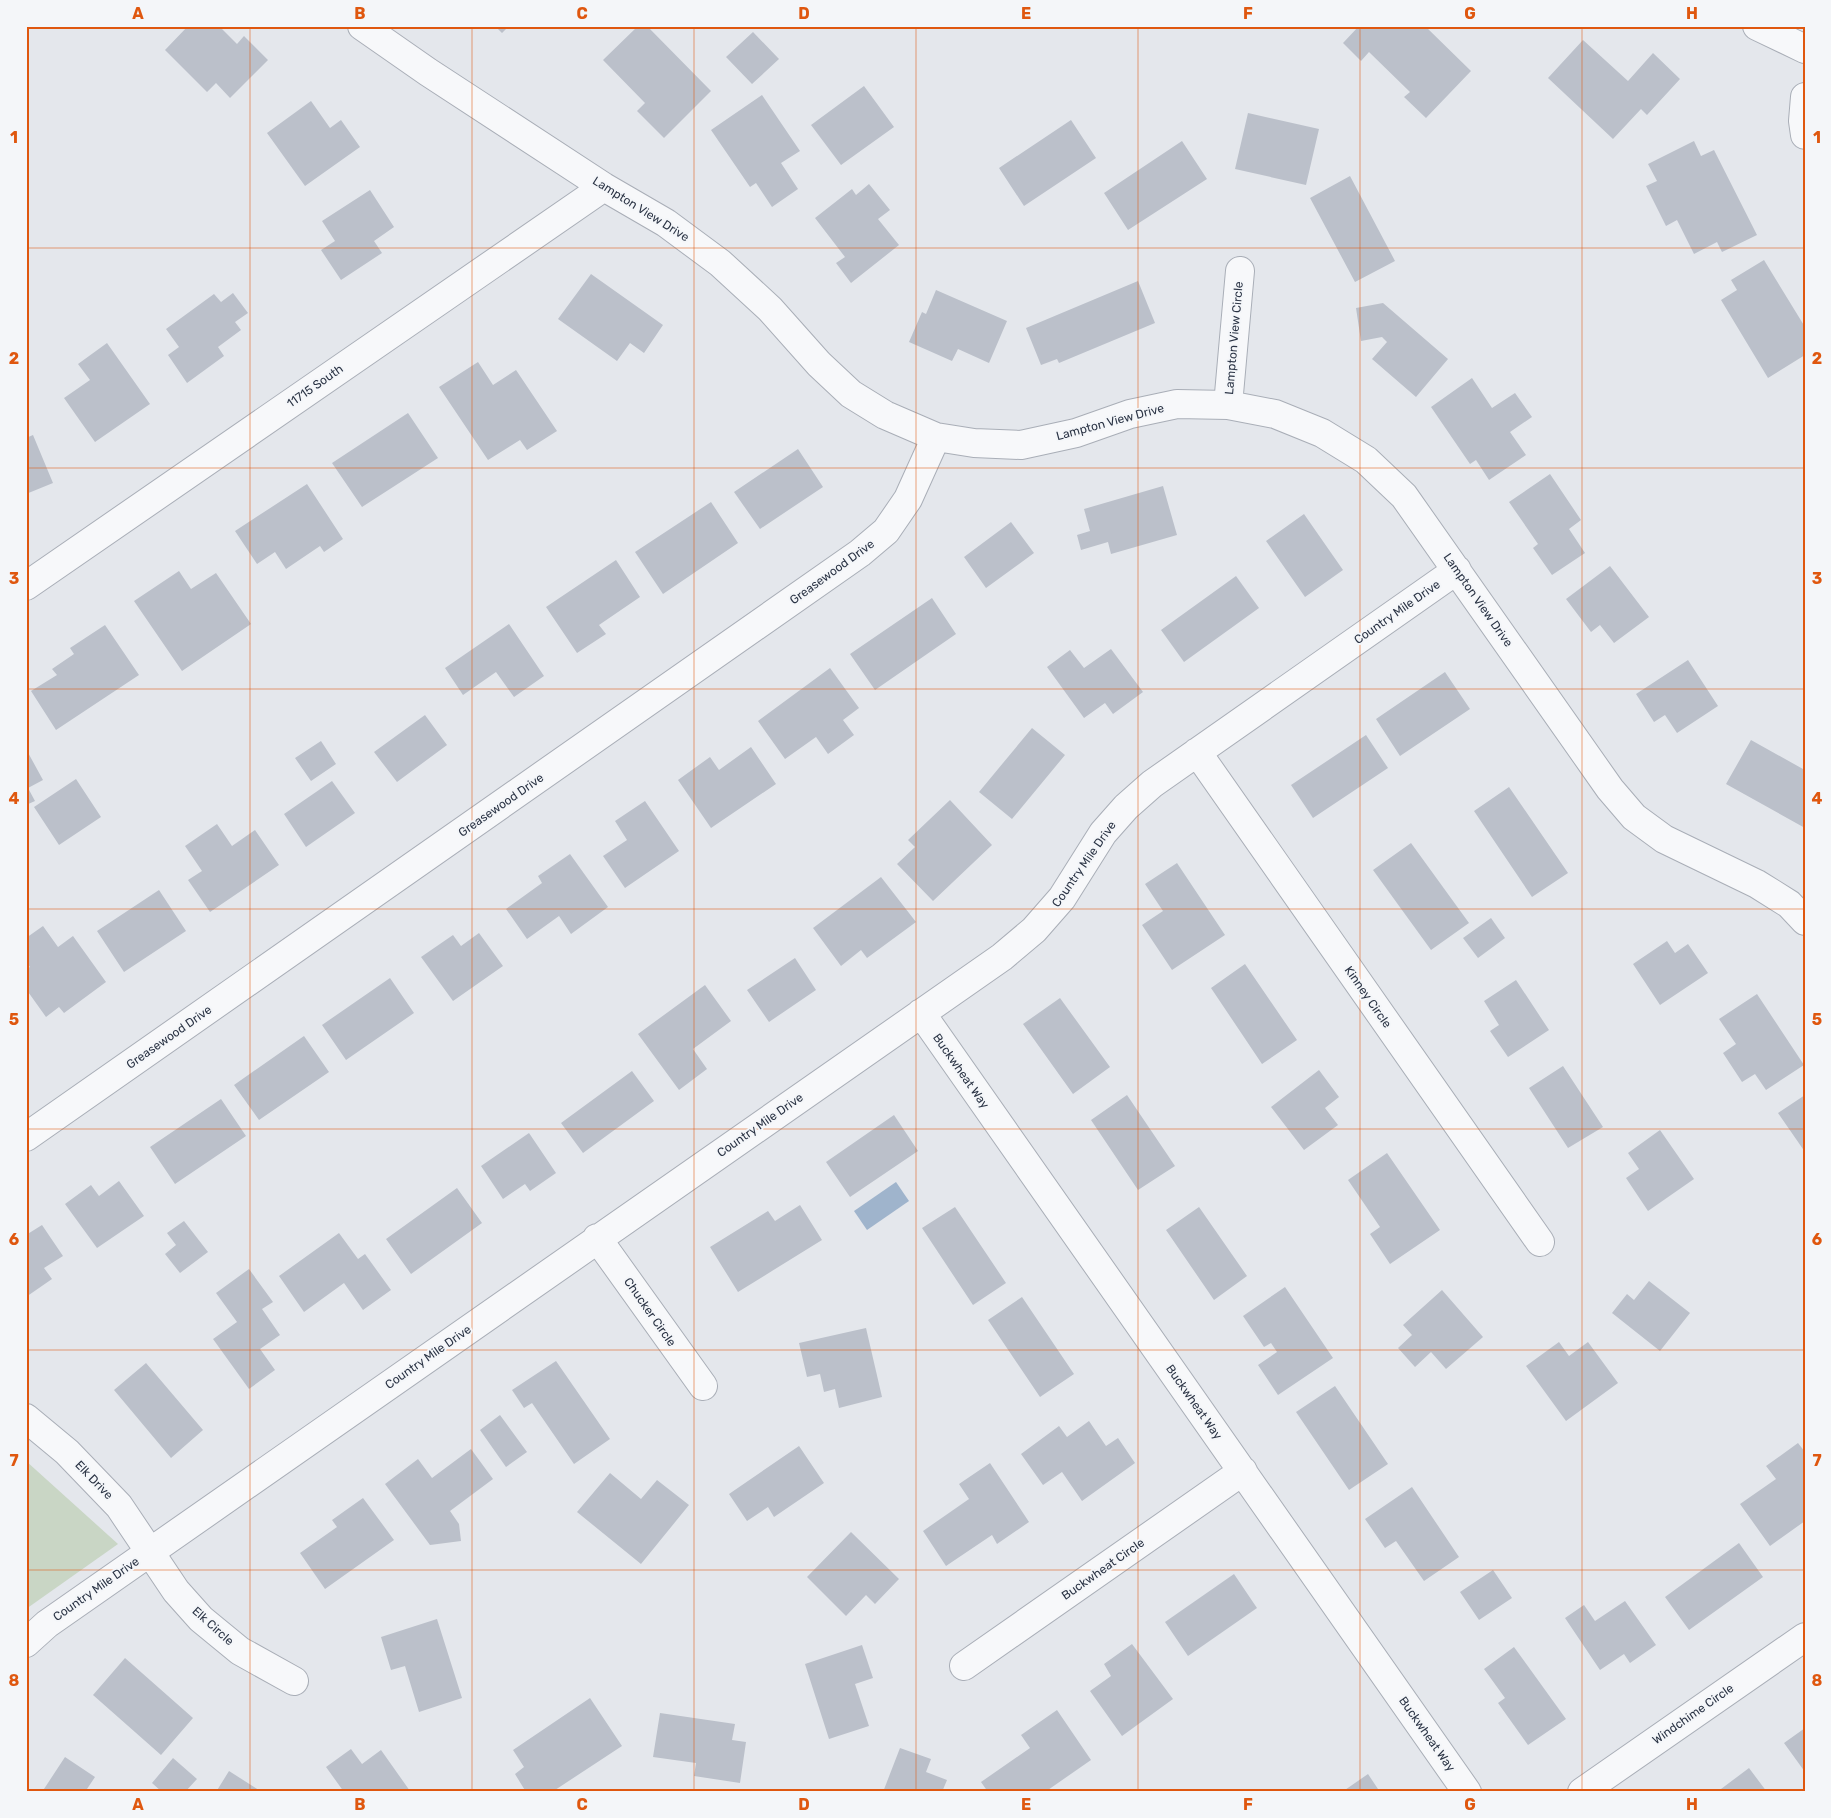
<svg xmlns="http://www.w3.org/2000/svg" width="1831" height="1818" font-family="Rubik,sans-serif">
	<rect width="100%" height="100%" fill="#e4e7ec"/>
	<!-- green -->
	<path fill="#c9d6c5" d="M 26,1461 L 118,1544 L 26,1609 Z"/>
	<!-- water -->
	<path fill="#9fb4cc" d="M 896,1182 L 909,1201 L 867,1230 L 854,1211 Z"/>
	<!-- building -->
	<path fill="#bbc0ca" d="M 188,26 L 219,26 L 237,44 L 244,36 L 268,60 L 230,98 L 216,83 L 207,92 L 165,50 Z
		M 495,26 L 509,26 L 502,33 Z
		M 638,26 L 647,26 L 711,91 L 664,138 L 637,111 L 645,103 L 603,60 Z
		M 1359,26 L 1379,26 L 1381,28 L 1383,26 L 1425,26 L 1471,71 L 1426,118 L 1404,97 L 1410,92 L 1369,52 L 1361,61 L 1343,43 Z
		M 753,32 L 779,59 L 752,84 L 726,57 Z
		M 1583,40 L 1628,81 L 1653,53 L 1680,79 L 1647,115 L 1641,109 L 1613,139 L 1548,78 Z
		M 864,86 L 894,127 L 841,165 L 811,125 Z
		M 762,95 L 800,151 L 781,163 L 798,189 L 772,207 L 756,183 L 750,187 L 711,130 Z
		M 311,101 L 330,128 L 341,120 L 360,147 L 305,186 L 267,133 Z
		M 1248,113 L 1319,129 L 1306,185 L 1235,169 Z
		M 1071,120 L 1096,158 L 1024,206 L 999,168 Z
		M 1182,141 L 1207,179 L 1128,230 L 1104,193 Z
		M 1694,141 L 1701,156 L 1714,150 L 1757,235 L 1722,252 L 1717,242 L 1694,254 L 1677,220 L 1666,226 L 1646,186 L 1657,181 L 1648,164 Z
		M 1350,176 L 1395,261 L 1355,282 L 1310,198 Z
		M 869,184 L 890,210 L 878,219 L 899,245 L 851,283 L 836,263 L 845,257 L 815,218 L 852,189 L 856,195 Z
		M 370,190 L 394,227 L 374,241 L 382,253 L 341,280 L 321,250 L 335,241 L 322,221 Z
		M 1764,260 L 1805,327 L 1805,355 L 1768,378 L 1721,300 L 1737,290 L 1731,280 Z
		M 591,274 L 663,325 L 644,353 L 630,343 L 617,361 L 558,319 Z
		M 1138,281 L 1155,323 L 1059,363 L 1057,359 L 1041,365 L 1026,328 Z
		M 936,290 L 1007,321 L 989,363 L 958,349 L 952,361 L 909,342 L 922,312 L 926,314 Z
		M 233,293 L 248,313 L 235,322 L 241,330 L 218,347 L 224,356 L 187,383 L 168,355 L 179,347 L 166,329 L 214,294 L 221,302 Z
		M 1383,303 L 1448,359 L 1416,397 L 1372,359 L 1387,342 L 1382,337 L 1361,341 L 1356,308 Z
		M 107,343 L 150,404 L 95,442 L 64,398 L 90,380 L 78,364 Z
		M 478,362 L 493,385 L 516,370 L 557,431 L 527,450 L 520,440 L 488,460 L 439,387 Z
		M 1472,378 L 1492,408 L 1515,393 L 1532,417 L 1510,432 L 1526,455 L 1489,480 L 1476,460 L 1470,464 L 1431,407 Z
		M 408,413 L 438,458 L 362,507 L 332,463 Z
		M 33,435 L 53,483 L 26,494 L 26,438 Z
		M 798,449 L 823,487 L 760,529 L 734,492 Z
		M 1550,474 L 1581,520 L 1569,529 L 1585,553 L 1552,575 L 1533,548 L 1538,544 L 1509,502 Z
		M 307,484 L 343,539 L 324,552 L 320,546 L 286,569 L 275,552 L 257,564 L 235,531 Z
		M 1163,486 L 1177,535 L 1111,554 L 1108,542 L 1081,550 L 1077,535 L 1090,531 L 1084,509 Z
		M 711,502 L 738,543 L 663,594 L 635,552 Z
		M 1304,514 L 1343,570 L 1305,597 L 1266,541 Z
		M 1011,522 L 1034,553 L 986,588 L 964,557 Z
		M 616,560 L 640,597 L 599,625 L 606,634 L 577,653 L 546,607 Z
		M 1610,566 L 1649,617 L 1614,643 L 1600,625 L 1591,632 L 1566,599 Z
		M 179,571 L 191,589 L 216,573 L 251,624 L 182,671 L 134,601 Z
		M 1236,576 L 1259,608 L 1184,662 L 1161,630 Z
		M 932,598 L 956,634 L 875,690 L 850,654 Z
		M 509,624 L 544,676 L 514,697 L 496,672 L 463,695 L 445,668 Z
		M 105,625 L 139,675 L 56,730 L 31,691 L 57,675 L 52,669 L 74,654 L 70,648 Z
		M 1111,649 L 1143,692 L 1113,714 L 1105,703 L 1084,718 L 1047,667 L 1070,650 L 1084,668 Z
		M 1688,660 L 1718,706 L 1677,733 L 1665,715 L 1654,722 L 1636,694 Z
		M 830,668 L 859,708 L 843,720 L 854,735 L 828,754 L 816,737 L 785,759 L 758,721 Z
		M 1445,672 L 1470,709 L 1400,756 L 1376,719 Z
		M 425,715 L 447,745 L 397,782 L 374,752 Z
		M 1032,728 L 1065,755 L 1012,819 L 979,792 Z
		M 1366,735 L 1388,768 L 1313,818 L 1291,785 Z
		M 1751,740 L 1803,769 L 1805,765 L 1805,828 L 1726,784 Z
		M 321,741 L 336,764 L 311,781 L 295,758 Z
		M 751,747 L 776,784 L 711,828 L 678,780 L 710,757 L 719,770 Z
		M 26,749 L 43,780 L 28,788 L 35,801 L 26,805 Z
		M 76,779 L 101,817 L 59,845 L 34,807 Z
		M 332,781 L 355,813 L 306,847 L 284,814 Z
		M 1509,787 L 1568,873 L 1532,897 L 1474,811 Z
		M 950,800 L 992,845 L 933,901 L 897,864 L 915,847 L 908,840 Z
		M 645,801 L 679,851 L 625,888 L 603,856 L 627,840 L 615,821 Z
		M 217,824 L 232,846 L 255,830 L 279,865 L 210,912 L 188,880 L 202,871 L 185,846 Z
		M 1411,843 L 1469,923 L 1431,950 L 1373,870 Z
		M 570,854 L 608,907 L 571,934 L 559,916 L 527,939 L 506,909 L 542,883 L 538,876 Z
		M 1177,863 L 1225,935 L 1172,970 L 1142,925 L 1163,911 L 1145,884 Z
		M 881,877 L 916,922 L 867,958 L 861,950 L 841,966 L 813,928 Z
		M 159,890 L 186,931 L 124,972 L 97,931 Z
		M 1491,918 L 1505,938 L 1478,958 L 1463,938 Z
		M 43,926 L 58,947 L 73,936 L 106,982 L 64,1013 L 59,1007 L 46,1017 L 26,989 L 26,969 L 30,967 L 26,962 L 26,938 Z
		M 479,933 L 503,966 L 453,1001 L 421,957 L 453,935 L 461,946 Z
		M 1667,941 L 1675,953 L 1688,944 L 1708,973 L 1660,1005 L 1633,964 Z
		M 795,958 L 816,990 L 769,1022 L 747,990 Z
		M 1245,964 L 1297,1040 L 1262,1064 L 1211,988 Z
		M 390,978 L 414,1013 L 346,1060 L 322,1025 Z
		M 1516,980 L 1549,1030 L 1508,1057 L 1490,1031 L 1499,1025 L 1484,1001 Z
		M 705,985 L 731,1021 L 693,1049 L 707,1069 L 679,1090 L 638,1034 Z
		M 1757,994 L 1804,1065 L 1766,1090 L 1755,1074 L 1742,1082 L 1723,1053 L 1736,1044 L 1719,1019 Z
		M 1060,998 L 1110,1067 L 1073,1094 L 1023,1024 Z
		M 304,1036 L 329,1072 L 259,1120 L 234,1085 Z
		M 1563,1066 L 1603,1127 L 1568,1148 L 1529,1088 Z
		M 1319,1070 L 1339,1097 L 1325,1108 L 1338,1125 L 1304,1150 L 1271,1107 Z
		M 632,1071 L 654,1101 L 583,1153 L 561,1123 Z
		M 1127,1095 L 1175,1166 L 1138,1190 L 1091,1120 Z
		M 1805,1095 L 1805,1152 L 1778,1113 Z
		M 221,1099 L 246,1136 L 175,1184 L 150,1147 Z
		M 894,1115 L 918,1151 L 850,1197 L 826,1162 Z
		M 1660,1130 L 1694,1179 L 1648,1211 L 1626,1178 L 1639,1169 L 1628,1153 Z
		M 529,1133 L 556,1173 L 530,1191 L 525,1184 L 503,1199 L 481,1166 Z
		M 1387,1153 L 1440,1230 L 1390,1264 L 1370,1234 L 1380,1227 L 1348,1180 Z
		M 119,1181 L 144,1216 L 97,1248 L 65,1204 L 91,1185 L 99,1196 Z
		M 457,1188 L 482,1223 L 411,1274 L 386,1239 Z
		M 800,1205 L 822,1240 L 738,1292 L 710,1247 L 768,1211 L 775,1221 Z
		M 955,1207 L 1006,1283 L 973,1305 L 922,1228 Z
		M 1199,1207 L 1247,1276 L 1214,1300 L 1166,1230 Z
		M 184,1221 L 208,1252 L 180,1273 L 165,1254 L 176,1245 L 167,1233 Z
		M 42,1225 L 63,1256 L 44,1268 L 52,1279 L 26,1297 L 26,1235 Z
		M 339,1233 L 358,1259 L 365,1254 L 391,1290 L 363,1310 L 344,1283 L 304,1312 L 279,1276 Z
		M 249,1269 L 273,1302 L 262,1309 L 280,1335 L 260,1349 L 275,1370 L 249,1389 L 213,1339 L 237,1322 L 216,1293 Z
		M 1649,1281 L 1690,1313 L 1660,1351 L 1612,1313 L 1627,1294 L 1634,1300 Z
		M 1285,1287 L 1333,1358 L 1278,1395 L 1258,1365 L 1277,1352 L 1271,1343 L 1264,1347 L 1243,1316 Z
		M 1442,1290 L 1483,1337 L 1446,1369 L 1431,1352 L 1415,1367 L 1398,1348 L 1412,1335 L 1403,1325 Z
		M 1022,1297 L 1074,1374 L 1040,1397 L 988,1320 Z
		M 866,1328 L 882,1397 L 839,1408 L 835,1389 L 824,1392 L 820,1374 L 807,1377 L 799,1343 Z
		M 1559,1342 L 1569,1356 L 1588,1342 L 1618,1383 L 1566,1421 L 1526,1366 Z
		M 556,1361 L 610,1439 L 574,1464 L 532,1403 L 524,1408 L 512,1390 Z
		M 146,1363 L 203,1430 L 171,1458 L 114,1390 Z
		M 1335,1386 L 1388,1464 L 1349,1490 L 1296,1412 Z
		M 500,1415 L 527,1452 L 506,1467 L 480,1430 Z
		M 1089,1421 L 1106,1446 L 1118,1438 L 1135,1463 L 1082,1501 L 1062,1472 L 1043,1485 L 1021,1454 L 1059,1426 L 1067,1437 Z
		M 1798,1443 L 1805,1452 L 1805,1521 L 1770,1546 L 1740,1504 L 1776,1479 L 1766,1466 Z
		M 799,1446 L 824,1483 L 774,1517 L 768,1507 L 747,1521 L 729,1494 Z
		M 471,1449 L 493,1479 L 450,1511 L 459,1524 L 461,1541 L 430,1545 L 385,1484 L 418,1459 L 432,1478 Z
		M 990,1463 L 1029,1522 L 997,1544 L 992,1535 L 946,1566 L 923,1531 L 969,1499 L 959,1484 Z
		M 610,1473 L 641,1499 L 657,1480 L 689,1505 L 641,1564 L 577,1512 Z
		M 1412,1487 L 1459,1557 L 1424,1581 L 1396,1541 L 1385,1548 L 1365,1519 Z
		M 363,1498 L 394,1540 L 325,1589 L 300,1553 L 337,1527 L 332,1520 Z
		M 851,1532 L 899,1579 L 875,1604 L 866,1595 L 846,1616 L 807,1577 Z
		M 1739,1543 L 1763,1577 L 1689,1630 L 1665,1597 Z
		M 1493,1570 L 1512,1598 L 1479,1620 L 1460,1592 Z
		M 1234,1574 L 1257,1608 L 1188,1656 L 1165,1622 Z
		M 1625,1601 L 1656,1645 L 1630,1663 L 1624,1654 L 1600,1670 L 1565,1618 L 1584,1605 L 1595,1621 Z
		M 437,1619 L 462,1698 L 419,1712 L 405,1666 L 391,1670 L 381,1637 Z
		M 1132,1644 L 1173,1699 L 1122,1736 L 1090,1691 L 1111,1676 L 1104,1664 Z
		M 862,1645 L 873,1678 L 855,1684 L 869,1726 L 829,1739 L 805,1664 Z
		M 1514,1647 L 1566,1719 L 1528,1745 L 1498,1703 L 1505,1698 L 1484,1669 Z
		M 125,1658 L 193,1718 L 161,1755 L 93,1695 Z
		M 590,1698 L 622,1746 L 552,1792 L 526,1792 L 515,1774 L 524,1767 L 513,1750 Z
		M 1057,1710 L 1091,1760 L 1045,1792 L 988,1792 L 981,1782 L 1030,1748 L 1021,1735 Z
		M 660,1713 L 735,1724 L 732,1740 L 746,1742 L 740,1783 L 694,1776 L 696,1763 L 653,1757 Z
		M 1805,1728 L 1805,1772 L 1784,1743 Z
		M 900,1748 L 931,1759 L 926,1772 L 947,1780 L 942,1792 L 883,1792 Z
		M 351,1749 L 362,1764 L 381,1750 L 410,1791 L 344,1792 L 326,1767 Z
		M 65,1757 L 95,1777 L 85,1792 L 42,1792 Z
		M 173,1758 L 197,1779 L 185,1792 L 162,1792 L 152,1783 Z
		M 1749,1768 L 1767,1792 L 1717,1792 Z
		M 229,1771 L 262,1792 L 216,1792 Z
		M 1368,1774 L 1380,1792 L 1342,1792 Z"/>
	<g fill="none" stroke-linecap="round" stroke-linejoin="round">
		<!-- minor casing -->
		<g stroke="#a9aeb7" stroke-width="30">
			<path id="minor" d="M 362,26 L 428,72 L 604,187 L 666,223 L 720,263 L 770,309 L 819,364 L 851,394 L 885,415 L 936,437 L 974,443 L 1021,445 L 1076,433 L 1130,414 L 1177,404 L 1228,405 L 1275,414 L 1322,433 L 1366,460 L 1404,496 L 1610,789 L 1634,817 L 1664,839 L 1757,884 L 1789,904 L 1805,921
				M 1757,26 L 1805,49
				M 1805,97 L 1803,121 L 1805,135
				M 1228,405 L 1240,271
				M 26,586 L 604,187
				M 1197,752 L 1540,1242
				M 921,1013 L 1467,1792
				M 26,1137 L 860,553 L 886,531 L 908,499 L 936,437
				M 597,1238 L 703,1386
				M 26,1418 L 67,1452 L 119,1506 L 176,1591 L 201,1619 L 240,1651 L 294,1681
				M 26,1643 L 47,1624 L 1002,957 L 1034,930 L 1062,898 L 1103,833 L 1126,807 L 1152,784 L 1457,570
				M 964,1666 L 1243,1471
				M 1582,1792 L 1805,1637"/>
		</g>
		<!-- minor -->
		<use href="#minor" stroke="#f7f8fa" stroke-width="28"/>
	</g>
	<!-- grid -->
	<path fill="none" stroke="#df570f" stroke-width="1" stroke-opacity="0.55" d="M 250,26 L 250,1792M 472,26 L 472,1792M 694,26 L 694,1792M 916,26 L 916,1792M 1138,26 L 1138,1792M 1360,26 L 1360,1792M 1582,26 L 1582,1792M 26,248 L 1805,248M 26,468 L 1805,468M 26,689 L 1805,689M 26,909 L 1805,909M 26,1129 L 1805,1129M 26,1350 L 1805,1350M 26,1570 L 1805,1570"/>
	<g text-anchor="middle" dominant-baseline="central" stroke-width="4" stroke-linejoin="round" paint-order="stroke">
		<!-- street labels -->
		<g font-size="12" fill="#2b3445" stroke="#f4f6f9">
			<text transform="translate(641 209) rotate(32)">Lampton View Drive</text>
			<text transform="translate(1234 338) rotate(-85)">Lampton View Circle</text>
			<text transform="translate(315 386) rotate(-35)">11715 South</text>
			<text transform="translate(1110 422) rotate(-15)">Lampton View Drive</text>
			<text transform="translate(832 572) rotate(-36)">Greasewood Drive</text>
			<text transform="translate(1478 600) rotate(55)">Lampton View Drive</text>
			<text transform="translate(1397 612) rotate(-35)">Country Mile Drive</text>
			<text transform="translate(501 805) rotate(-35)">Greasewood Drive</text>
			<text transform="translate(1084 864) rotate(-55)">Country Mile Drive</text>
			<text transform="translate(1368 997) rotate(55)">Kinney Circle</text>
			<text transform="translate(169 1037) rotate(-35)">Greasewood Drive</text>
			<text transform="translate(961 1071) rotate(55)">Buckwheat Way</text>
			<text transform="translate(760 1125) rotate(-35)">Country Mile Drive</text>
			<text transform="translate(650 1312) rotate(55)">Chucker Circle</text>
			<text transform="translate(428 1357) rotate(-35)">Country Mile Drive</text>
			<text transform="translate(1194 1402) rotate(55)">Buckwheat Way</text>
			<text transform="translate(94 1480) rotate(46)">Elk Drive</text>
			<text transform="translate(1103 1569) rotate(-35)">Buckwheat Circle</text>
			<text transform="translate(96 1589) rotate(-35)">Country Mile Drive</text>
			<text transform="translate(213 1626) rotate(42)">Elk Circle</text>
			<text transform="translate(1693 1714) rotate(-35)">Windchime Circle</text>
			<text transform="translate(1427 1734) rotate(55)">Buckwheat Way</text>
		</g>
	</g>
	<!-- border -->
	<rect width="1831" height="1818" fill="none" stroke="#f4f6f9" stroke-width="55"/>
	<rect x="28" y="28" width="1776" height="1762" fill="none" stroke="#df570f" stroke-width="2"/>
	<g font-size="16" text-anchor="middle" font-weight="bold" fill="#df570f">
		<text x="138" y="19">A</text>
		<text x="360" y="19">B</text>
		<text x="582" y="19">C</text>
		<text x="804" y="19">D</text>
		<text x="1026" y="19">E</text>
		<text x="1248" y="19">F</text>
		<text x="1470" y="19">G</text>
		<text x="1692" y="19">H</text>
		<text x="14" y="143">1</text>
		<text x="1817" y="143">1</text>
		<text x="14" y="364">2</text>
		<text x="1817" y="364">2</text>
		<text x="14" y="584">3</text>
		<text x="1817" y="584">3</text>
		<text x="14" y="804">4</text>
		<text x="1817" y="804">4</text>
		<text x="14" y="1025">5</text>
		<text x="1817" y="1025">5</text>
		<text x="14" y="1245">6</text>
		<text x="1817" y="1245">6</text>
		<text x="14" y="1466">7</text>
		<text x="1817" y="1466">7</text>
		<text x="14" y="1686">8</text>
		<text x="1817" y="1686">8</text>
		<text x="138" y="1810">A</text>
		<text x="360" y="1810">B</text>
		<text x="582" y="1810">C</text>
		<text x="804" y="1810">D</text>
		<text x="1026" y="1810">E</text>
		<text x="1248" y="1810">F</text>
		<text x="1470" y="1810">G</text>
		<text x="1692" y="1810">H</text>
	</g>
</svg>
